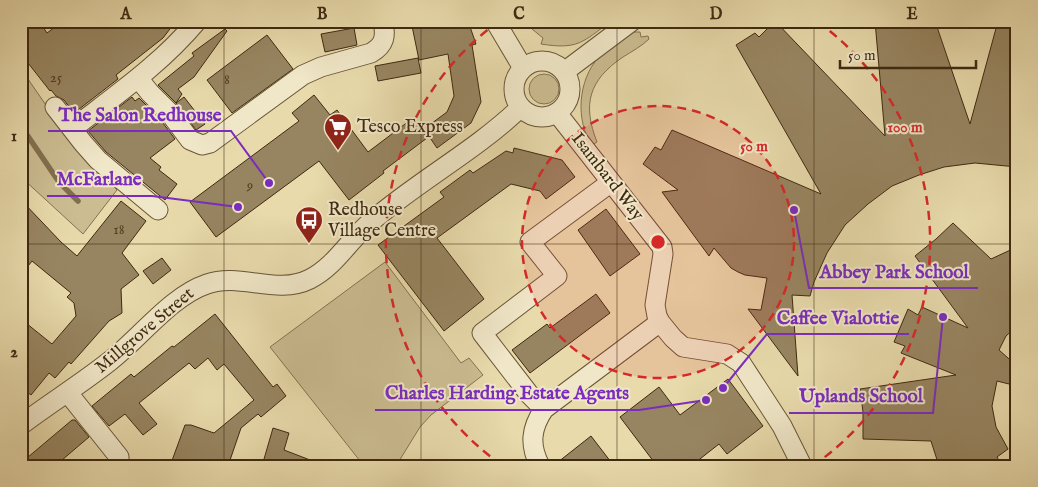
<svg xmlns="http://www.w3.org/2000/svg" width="1038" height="487" font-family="'IM FELL English',serif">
	<rect width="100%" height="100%" fill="#e8daab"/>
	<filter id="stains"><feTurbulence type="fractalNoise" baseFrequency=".004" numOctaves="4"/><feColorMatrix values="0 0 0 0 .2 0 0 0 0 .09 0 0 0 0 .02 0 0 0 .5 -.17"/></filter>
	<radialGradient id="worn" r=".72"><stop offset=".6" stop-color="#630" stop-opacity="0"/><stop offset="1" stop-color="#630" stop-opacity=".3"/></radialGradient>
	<!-- green -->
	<path fill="#cbbc91" stroke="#857251" d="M 527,21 L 611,21 C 583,42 578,50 541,44 L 543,38 L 532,29 Z
		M 630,32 L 640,32 L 641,37 L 648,36 L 649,39 C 642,46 631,52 623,57 C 589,80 582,104 597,142 L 592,145 C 575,121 578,79 599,57 C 608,48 620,40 630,32 Z
		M 21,69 L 66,134 L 98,171 L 117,190 L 83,234 L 21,177 Z
		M529 89a15 15 0 1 1 30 0a15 15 0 1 1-30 0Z
		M 385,262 L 461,363 L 469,358 L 483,375 L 431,415 L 420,427 L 396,466 L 364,466 L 270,347 Z"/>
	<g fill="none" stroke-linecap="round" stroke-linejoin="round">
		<!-- stream -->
		<path stroke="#826f4e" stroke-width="5.5" d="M 21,126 L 59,182 L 78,201"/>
	</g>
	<!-- building -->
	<path fill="#978561" stroke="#3f2911" d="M 21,21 L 39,21 L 47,33 L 63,21 L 176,21 L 163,38 L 116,75 L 118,79 L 74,113 L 64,100 L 56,96 L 51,90 L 50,91 L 21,54 Z
		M 411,21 L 468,21 L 476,44 L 472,45 L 481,102 L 471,123 L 437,148 L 424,129 L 447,112 L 454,96 L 448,54 L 419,60 Z
		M 775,21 L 885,136 L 875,21 L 935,21 L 970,124 L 998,21 L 1017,21 L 1017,167 L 975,163 L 944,167 L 919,175 L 892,186 L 868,204 L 845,225 L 827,253 L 814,282 L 810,296 L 792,295 L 798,376 L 748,309 L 761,310 L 767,278 L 745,275 L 738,272 L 731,268 L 714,248 L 709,256 L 662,192 L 678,190 L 643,164 L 655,147 L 661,150 L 672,130 L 821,194 L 736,45 L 755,33 L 759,37 Z
		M 354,28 L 357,45 L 325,52 L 321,34 Z
		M 225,29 L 227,31 L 194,77 L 178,89 L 182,94 L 176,103 L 158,85 L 194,56 L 192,53 Z
		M 267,35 L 293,69 L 232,113 L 207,80 Z
		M 418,58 L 421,73 L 378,81 L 375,66 Z
		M 314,95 L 330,115 L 337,110 L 368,152 L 413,118 L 427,138 L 383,171 L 384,173 L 349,200 L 319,161 L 216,237 L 190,202 L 299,121 L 292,113 Z
		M 132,97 L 135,101 L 139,98 L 160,119 L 175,139 L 150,158 L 161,167 L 159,170 L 177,184 L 165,200 L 106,152 L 88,131 Z
		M 184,97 L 205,124 L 196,130 L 176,103 Z
		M 514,148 L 562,160 L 575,177 L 546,199 L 540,191 L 511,184 L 437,238 L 484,299 L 444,331 L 378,245 L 444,197 L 440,192 L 470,170 L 473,173 L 506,151 L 513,153 Z
		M 21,200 L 61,242 L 77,256 L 121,201 L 146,221 L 122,253 L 139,275 L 121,289 L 122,313 L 109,321 L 71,364 L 69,362 L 55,378 L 49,373 L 31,395 L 21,387 L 21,319 L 52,344 L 76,316 L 74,303 L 67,297 L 71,293 L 32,261 L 21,275 Z
		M 606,209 L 640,254 L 610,276 L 578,230 Z
		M 953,223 L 991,259 L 1017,247 L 1017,326 L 1006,336 L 999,350 L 1017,366 L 1009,384 L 997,381 L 992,406 L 996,427 L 1008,449 L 997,457 L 1002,466 L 939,466 L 931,441 L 863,439 L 863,412 L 860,389 L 956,375 L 901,353 L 905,346 L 894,342 L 908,309 L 918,315 L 922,307 L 968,328 L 915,256 L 936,239 Z
		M 162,258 L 171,270 L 153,284 L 143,271 Z
		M 596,294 L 610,313 L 530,373 L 512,350 L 547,324 L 550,328 Z
		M 215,314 L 273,387 L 277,384 L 286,396 L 261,417 L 258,414 L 241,428 L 228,466 L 170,466 L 185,425 L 191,425 L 214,433 L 254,400 L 224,364 L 217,370 L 208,358 L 195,369 L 189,363 L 139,403 L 157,424 L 143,435 L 125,414 L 109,426 L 92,406 L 131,374 L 134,377 L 172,346 L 174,347 Z
		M 728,379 L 763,426 L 727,454 L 719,444 L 691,466 L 657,466 L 620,417 L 659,387 L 680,415 Z
		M 72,420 L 75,420 L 89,437 L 55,466 L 21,466 L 21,463 Z
		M 273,428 L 289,433 L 284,450 L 318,463 L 318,466 L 262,466 Z
		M 591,436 L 614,466 L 553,466 Z"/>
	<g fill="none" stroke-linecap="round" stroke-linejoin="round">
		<!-- minor casing -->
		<g stroke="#695538" stroke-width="21">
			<path id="minor" d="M 495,21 L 523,68
				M514 89a28 28 0 1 1 56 0a28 28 0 1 1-56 0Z
				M 564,72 L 632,21
				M 138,78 L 150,93 L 169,112 L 190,140 L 202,145 L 210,143 L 303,75 L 321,67 L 371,53 C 385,45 386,36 383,21
				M 55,107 L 83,143 L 98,160 L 158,210
				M 557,113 L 662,247 L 663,254 L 655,305 L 657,316 L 660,322 L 673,338 L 683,347 L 727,354 L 741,363 L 782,426 L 802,466
				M 72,129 C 116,95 161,64 197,21
				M 68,393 L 115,452 L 119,457 L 119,466
				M 544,409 L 529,394 L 482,333 L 557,276 L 530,242 L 610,183
				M 21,425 C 50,403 81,384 110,361 C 140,338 171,296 207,284 C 241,272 276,296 310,279 C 337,265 350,238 373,220 C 420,180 476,150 520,108
				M 540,466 C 529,445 531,428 544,409 L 660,322"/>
		</g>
		<!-- minor -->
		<use href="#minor" stroke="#f0e7c8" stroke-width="19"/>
	</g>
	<!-- grid -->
	<path fill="none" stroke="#3f2911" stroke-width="1" stroke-opacity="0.55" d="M 224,21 L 224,466M 421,21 L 421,466M 617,21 L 617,466M 814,21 L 814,466M 21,244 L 1017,244"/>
	<!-- distance rings -->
	<circle cx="658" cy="242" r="136" fill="#d62828" fill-opacity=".12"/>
	<g fill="none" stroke="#d62828" stroke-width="2.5" stroke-dasharray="9 6">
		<circle cx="658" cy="242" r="136"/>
		<path d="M502 465A272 272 0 0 1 498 22M818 22A272 272 0 0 1 814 465"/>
	</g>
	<!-- icons -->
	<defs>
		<g id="supermarket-pin" transform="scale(1.4375)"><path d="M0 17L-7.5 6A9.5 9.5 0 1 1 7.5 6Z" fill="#8f2418" stroke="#f0e7c8"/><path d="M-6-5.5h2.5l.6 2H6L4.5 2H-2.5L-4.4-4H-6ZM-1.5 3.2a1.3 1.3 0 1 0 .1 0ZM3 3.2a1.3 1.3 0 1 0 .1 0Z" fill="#fff"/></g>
		<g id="bus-pin" transform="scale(1.4375)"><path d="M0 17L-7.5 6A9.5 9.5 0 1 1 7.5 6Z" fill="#8f2418" stroke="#f0e7c8"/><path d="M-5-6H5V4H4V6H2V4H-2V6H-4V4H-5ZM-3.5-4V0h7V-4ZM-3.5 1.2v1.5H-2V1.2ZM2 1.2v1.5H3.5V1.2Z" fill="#fff"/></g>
	</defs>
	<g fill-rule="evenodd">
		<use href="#supermarket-pin" x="338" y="127"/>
		<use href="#bus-pin" x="309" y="220"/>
	</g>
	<g text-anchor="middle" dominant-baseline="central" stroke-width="4" stroke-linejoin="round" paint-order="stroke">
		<!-- number labels -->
		<g font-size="15" fill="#554025">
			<text x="56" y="77">25</text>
			<text x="227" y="79">8</text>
			<text x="250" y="185">9</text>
			<text x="119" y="229">18</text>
		</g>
		<!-- poi labels -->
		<g font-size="18" fill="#3f2911" stroke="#f0e7c8" text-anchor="start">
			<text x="357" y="127">Tesco Express</text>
			<text x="328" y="210">Redhouse<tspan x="328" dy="21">Village Centre</tspan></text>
		</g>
		<!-- street labels -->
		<g font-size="18" fill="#3f2911" stroke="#f0e7c8">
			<text transform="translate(607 177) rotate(52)">Isambard Way</text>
			<text transform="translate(145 331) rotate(-40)">Millgrove Street</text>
		</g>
	</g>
	<circle cx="658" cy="242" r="8" fill="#d62828" stroke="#f0e7c8" stroke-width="2.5"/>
	<g font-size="15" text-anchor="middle" font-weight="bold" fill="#d62828" stroke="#f0e7c8" stroke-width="4" stroke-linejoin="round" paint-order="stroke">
		<text x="905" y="132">100 m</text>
		<text x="754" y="151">50 m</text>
	</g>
	<!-- callouts -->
	<path fill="none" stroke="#7b2cbf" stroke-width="2" d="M269 183L231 131H48M238 207L152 196H47M794 210L809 288H978M723 388L767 334H909M706 400L639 410H375M943 317L933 413H789"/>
	<g fill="#7b2cbf" stroke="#f0e7c8" stroke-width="2">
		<circle cx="269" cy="183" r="5"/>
		<circle cx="238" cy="207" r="5"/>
		<circle cx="794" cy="210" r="5"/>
		<circle cx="723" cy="388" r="5"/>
		<circle cx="706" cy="400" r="5"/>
		<circle cx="943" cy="317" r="5"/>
	</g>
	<g font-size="19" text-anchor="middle" font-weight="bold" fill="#7b2cbf" stroke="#f0e7c8" stroke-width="4" stroke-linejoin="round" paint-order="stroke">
		<text x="140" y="121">The Salon Redhouse</text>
		<text x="99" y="185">McFarlane</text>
		<text x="894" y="278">Abbey Park School</text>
		<text x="838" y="324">Caffee Vialottie</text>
		<text x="507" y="399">Charles Harding Estate Agents</text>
		<text x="861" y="402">Uplands School</text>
	</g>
	<!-- margin -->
	<rect width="1038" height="487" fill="none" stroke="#e8daab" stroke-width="55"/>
	<!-- scale -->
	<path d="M840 60v8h136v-8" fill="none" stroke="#3f2911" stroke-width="2.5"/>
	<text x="848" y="60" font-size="15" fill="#3f2911" stroke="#f0e7c8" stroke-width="4" paint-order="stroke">50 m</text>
	<rect x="28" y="28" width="982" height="432" fill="none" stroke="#3f2911" stroke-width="2"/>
	<g font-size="16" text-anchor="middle" font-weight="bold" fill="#3f2911">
		<text x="126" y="19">A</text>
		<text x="322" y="19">B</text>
		<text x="519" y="19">C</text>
		<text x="716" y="19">D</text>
		<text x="912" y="19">E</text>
		<text x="14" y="141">1</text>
		<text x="14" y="357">2</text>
	</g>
	<rect width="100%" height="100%" filter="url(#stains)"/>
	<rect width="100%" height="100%" fill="url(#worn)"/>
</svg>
